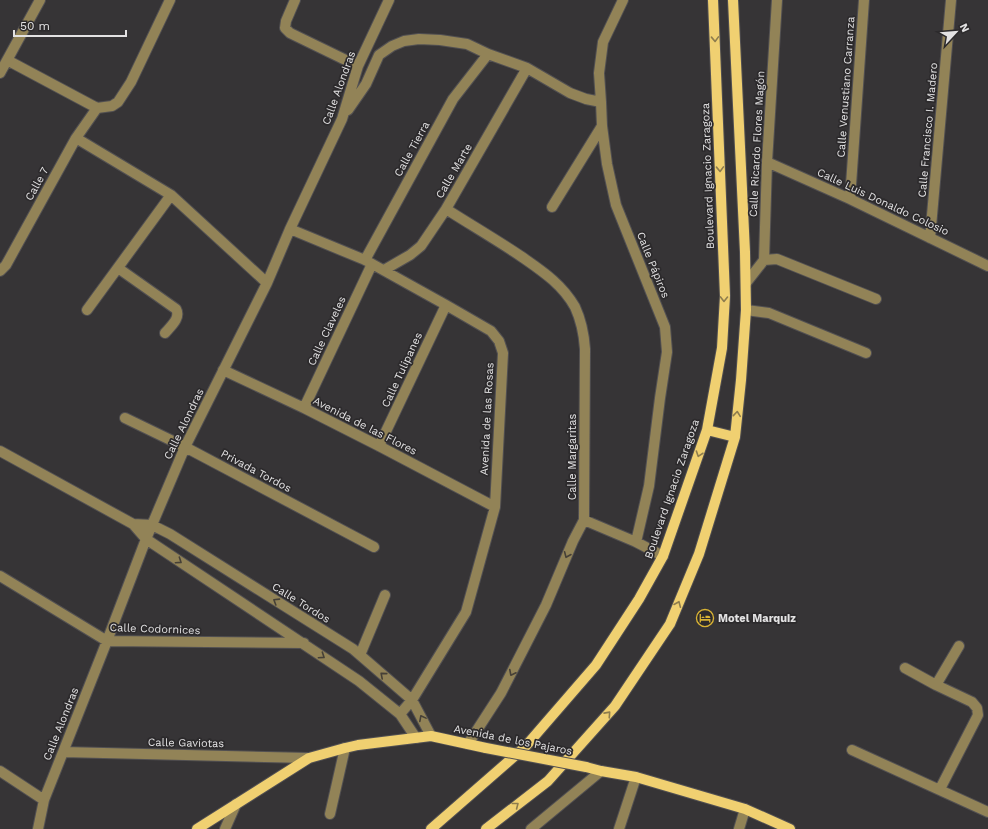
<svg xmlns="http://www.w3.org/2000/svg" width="988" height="829" font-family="'Work Sans',sans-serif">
	<rect width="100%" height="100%" fill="#363436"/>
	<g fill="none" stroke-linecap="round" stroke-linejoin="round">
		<!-- minor casing -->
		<g stroke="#525052" stroke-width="12">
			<path id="minor" d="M 295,0 L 286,21 L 285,28 L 290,33 L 358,66
				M 623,0 L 603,42 L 599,73 L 601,102 L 602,126 L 607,164 L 616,205 L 665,327 L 667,352 L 660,398 L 649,486 L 636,542
				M 7,60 L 97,108
				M 0,73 L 40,0
				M 97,108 L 112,106 L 118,102 L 131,82 L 170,0
				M 348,110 L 366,84 L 379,55 L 392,46 L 404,41 L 419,39 L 440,40 L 467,44 L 488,54 L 527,68 L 570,93 L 586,99 L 601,102
				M 76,138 L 171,195 L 267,283
				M 767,162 L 850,199 L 988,266
				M 850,199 L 864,0
				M 552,207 L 602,126
				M 446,209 C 471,225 497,240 522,257 C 542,271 562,284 575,307 C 581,320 584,334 585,349 L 584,520 L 573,541 L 546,605 L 501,693 L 468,744
				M 290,229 L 365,260 L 446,305 L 491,331 L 499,341 L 503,353 L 495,507 L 466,612 L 412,700 L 400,714
				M 930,238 L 951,0
				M 365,260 L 453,99 L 488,54
				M 764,260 L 777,259 L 876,299
				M 118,268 L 176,309 C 181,318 171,326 165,333
				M 384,270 L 410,255 L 421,246 L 446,209 L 527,68
				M 0,271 L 6,265 L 76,138 L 97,108
				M 746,283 L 764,260 L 767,162 L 777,0
				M 87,310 L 171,195
				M 746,310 L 769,313 L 866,353
				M 223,370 L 304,408 L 379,446 L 495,507
				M 304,408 L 372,264
				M 125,418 L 185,447 L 374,547
				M 379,446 L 446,305
				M 0,451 L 133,524 L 146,539 L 359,681 L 400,714 L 416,738
				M 584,520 L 636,542 L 663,556
				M 133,524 L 152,525 L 170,534 L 353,649 L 412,700 L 431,736
				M 0,576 L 107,641 L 304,643
				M 360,655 L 385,595
				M 905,668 L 936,685 L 972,702 L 977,708 L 978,715 L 940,789
				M 936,685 L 959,646
				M 852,750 L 988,812
				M 63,752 L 309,758
				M 0,771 L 44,800
				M 330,814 L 345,748
				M 38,829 L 44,800 L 107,641 L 146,539 L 185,447 L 267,283 L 290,229 L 342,119 L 358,66 L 389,0
				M 225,829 L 236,804
				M 531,829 L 601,771
				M 619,829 L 636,777
				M 739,829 L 745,809"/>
		</g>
		<!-- major casing -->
		<g stroke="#525052" stroke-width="12">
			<path id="major" d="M 707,430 L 735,437
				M 586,767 L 601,771 L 636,777 L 745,809 L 790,829
				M 197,829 L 309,758 L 345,748 L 358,745 L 431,736 L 486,748
				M 431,829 L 525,747 L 596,665 L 639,599 L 663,556 L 707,430 L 722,348 L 725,296 L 713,0
				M 486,829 L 548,781 L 615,706 L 670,624 L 699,554 L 735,437 L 741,380 L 746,310 L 745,252 L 733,0"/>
		</g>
		<!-- minor -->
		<use href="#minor" stroke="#928357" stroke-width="10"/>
		<!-- major -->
		<use href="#major" stroke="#f0d071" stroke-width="10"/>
		<!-- major-bridge casing -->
		<g stroke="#525052" stroke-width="12" stroke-linecap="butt">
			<path id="major-bridge" d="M 486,748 L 586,767"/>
		</g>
		<!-- major-bridge -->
		<use href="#major-bridge" stroke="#f0d071" stroke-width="10"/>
	</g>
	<!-- one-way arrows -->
	<defs><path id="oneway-chevron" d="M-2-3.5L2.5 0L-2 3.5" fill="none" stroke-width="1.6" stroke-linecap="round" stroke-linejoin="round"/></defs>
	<g stroke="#8e7d4e">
		<use href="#oneway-chevron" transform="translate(715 39) rotate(88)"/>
		<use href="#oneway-chevron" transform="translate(720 169) rotate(88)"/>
		<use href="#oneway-chevron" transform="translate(724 299) rotate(91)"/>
		<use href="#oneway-chevron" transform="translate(737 414) rotate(-84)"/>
		<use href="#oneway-chevron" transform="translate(699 454) rotate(109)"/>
		<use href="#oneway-chevron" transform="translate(678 604) rotate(-67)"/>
		<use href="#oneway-chevron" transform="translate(608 714) rotate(-48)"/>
		<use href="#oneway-chevron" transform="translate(516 805) rotate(-38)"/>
	</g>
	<g stroke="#464037">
		<use href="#oneway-chevron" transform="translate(567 555) rotate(113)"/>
		<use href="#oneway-chevron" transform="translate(179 561) rotate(34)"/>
		<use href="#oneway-chevron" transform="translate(276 601) rotate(-148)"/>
		<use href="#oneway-chevron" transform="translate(322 656) rotate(34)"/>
		<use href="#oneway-chevron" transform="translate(512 673) rotate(117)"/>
		<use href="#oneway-chevron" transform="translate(383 675) rotate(-139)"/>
		<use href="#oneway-chevron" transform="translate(422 718) rotate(-118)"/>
	</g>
	<!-- icons -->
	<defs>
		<g id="hotel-ring" transform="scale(0.9)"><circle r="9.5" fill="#2c2a2c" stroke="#d9b334" stroke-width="1.5"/><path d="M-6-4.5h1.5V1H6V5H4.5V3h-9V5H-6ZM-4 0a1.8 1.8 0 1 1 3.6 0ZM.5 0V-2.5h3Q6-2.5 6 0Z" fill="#d9b334"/></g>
	</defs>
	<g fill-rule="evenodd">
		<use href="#hotel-ring" x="705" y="618"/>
	</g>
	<g text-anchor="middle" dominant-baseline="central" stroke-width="3.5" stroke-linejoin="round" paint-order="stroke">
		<!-- street labels -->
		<g font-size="11" fill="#e3e2e3" stroke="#2c2a2c">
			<text transform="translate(846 87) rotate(-86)">Calle Venustiano Carranza</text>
			<text transform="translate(339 88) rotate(-70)">Calle Alondras</text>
			<text transform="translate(928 130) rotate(-85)">Calle Francisco I. Madero</text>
			<text transform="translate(757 144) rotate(-87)">Calle Ricardo Flores Magón</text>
			<text transform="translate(412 149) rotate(-61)">Calle Tierra</text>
			<text transform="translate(454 171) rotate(-60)">Calle Marte</text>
			<text transform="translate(708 176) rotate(-92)">Boulevard Ignacio Zaragoza</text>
			<text transform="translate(37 184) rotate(-61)">Calle 7</text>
			<text transform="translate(883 202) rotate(25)">Calle Luis Donaldo Colosio</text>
			<text transform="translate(653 265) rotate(68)">Calle Pápiros</text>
			<text transform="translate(327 331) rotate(-65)">Calle Claveles</text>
			<text transform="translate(402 370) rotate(-65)">Calle Tulipanes</text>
			<text transform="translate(487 419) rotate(-87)">Avenida de las Rosas</text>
			<text transform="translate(184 424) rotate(-64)">Calle Alondras</text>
			<text transform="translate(365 426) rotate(27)">Avenida de las Flores</text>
			<text transform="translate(572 457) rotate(-90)">Calle Margaritas</text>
			<text transform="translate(256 471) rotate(28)">Privada Tordos</text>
			<text transform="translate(672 489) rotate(-71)">Boulevard Ignacio Zaragoza</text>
			<text transform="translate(301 603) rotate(32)">Calle Tordos</text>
			<text transform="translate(155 629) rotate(2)">Calle Codornices</text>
			<text transform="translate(61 724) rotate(-68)">Calle Alondras</text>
			<text transform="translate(513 740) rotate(11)">Avenida de los Pajaros</text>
			<text transform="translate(186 743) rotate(1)">Calle Gaviotas</text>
		</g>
		<!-- poi labels -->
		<g font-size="11" font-weight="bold" fill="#e3e2e3" stroke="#2c2a2c" text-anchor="start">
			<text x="718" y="618">Motel Marquiz</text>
		</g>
	</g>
	<!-- north arrow -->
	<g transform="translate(956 32) rotate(64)" stroke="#2c2a2c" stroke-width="3" paint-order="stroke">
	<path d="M0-3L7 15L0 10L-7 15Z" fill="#e3e2e3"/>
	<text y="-6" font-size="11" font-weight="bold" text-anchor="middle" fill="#e3e2e3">N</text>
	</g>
	<!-- scale -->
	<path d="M14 30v6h112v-6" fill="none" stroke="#e3e2e3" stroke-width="2"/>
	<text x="20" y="30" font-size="12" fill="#e3e2e3" stroke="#2c2a2c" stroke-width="3" paint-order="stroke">50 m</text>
</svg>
